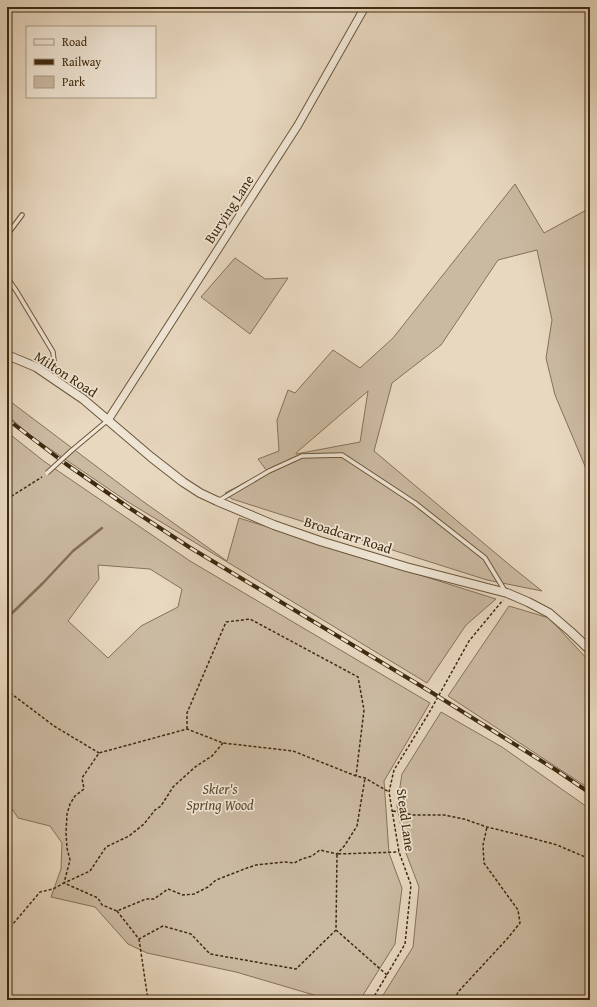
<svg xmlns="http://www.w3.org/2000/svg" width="597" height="1007" font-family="'Gentium Book Plus',serif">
	<rect width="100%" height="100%" fill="#e8d8c0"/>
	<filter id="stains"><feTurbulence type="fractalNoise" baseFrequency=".005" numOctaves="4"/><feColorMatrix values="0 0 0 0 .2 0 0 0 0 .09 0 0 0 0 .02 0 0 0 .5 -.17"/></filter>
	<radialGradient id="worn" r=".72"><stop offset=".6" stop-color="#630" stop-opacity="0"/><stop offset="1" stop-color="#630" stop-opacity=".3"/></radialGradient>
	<!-- green -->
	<path fill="#cbbaa2" stroke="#867258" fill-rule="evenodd" d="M 515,184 L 544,233 L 590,208 L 590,478 L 555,395 L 546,358 L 552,320 L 537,250 L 498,260 L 441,345 L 392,383 L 374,451 L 512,567 L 542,591 L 487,580 L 232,499 L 225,493 L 267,471 L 258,459 L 279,451 L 277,420 L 288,390 L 295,393 L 333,350 L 360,368 L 393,338 ZM 368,391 L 360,442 L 296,454 L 296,453 Z
		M 235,258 L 265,279 L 288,278 L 250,334 L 201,297 Z
		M 7,399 L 141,500 L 227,561 L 239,518 L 496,599 L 466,625 L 427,683 L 128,502 L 31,436 L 7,415 Z
		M 7,432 L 45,462 L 190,561 L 430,703 L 384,781 L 389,853 L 402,888 L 395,944 L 360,1000 L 312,1000 L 314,995 L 236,972 L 147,953 L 128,944 L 95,907 L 51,897 L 61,869 L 62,843 L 50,826 L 18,818 L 7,801 ZM 98,565 L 150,569 L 182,589 L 178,607 L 141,626 L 108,658 L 68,621 L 99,579 Z
		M 509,606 L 549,618 L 590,662 L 590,789 L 448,696 Z
		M 441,712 L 502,747 L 590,809 L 590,1000 L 380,1000 L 413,947 L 419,887 L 406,853 L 397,806 L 402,774 Z"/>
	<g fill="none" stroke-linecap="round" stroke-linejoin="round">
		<!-- stream -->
		<path stroke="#836f54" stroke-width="2.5" d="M 7,618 L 43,583 L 73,551 L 102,528"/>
		<!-- service casing -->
		<g stroke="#6a563a" stroke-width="5.5">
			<path id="service" d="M 7,235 L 22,215
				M 7,277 L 17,292 L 53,352 L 56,379
				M 71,451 L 108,420
				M 218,501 L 269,471 L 302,456 L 342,455 L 415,503 L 485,558 L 505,591"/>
		</g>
		<!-- minor casing -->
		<g stroke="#6a563a" stroke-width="9">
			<path id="minor" d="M 108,420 L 298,125 L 365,7"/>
		</g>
		<!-- tertiary casing -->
		<g stroke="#6a563a" stroke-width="10">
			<path id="tertiary" d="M 7,355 L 36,367 L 83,399 L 151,457 L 183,482 L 200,493 L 217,501 L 274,525 L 320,541 L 406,567 L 507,593 L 528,602 L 549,613 L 571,632 L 590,650"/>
		</g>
		<!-- path -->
		<path stroke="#402a0e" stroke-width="1.5" stroke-dasharray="3 2" stroke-linecap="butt" d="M 7,499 L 42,477
			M 7,689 L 9,692 L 54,726 L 99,753
			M 187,729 L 187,713 L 226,622 L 250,619 L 358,677 L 364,710 L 356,776
			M 223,743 L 212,756 L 195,767 L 173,787 L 161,806 L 155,810 L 144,824 L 129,836 L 106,847 L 90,871 L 64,883 L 70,860 L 67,848 L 66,833 L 67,814 L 70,804 L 75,796 L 84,789 L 82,778 L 99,753 L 187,729 L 223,743 L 293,751 L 356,776 L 365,778 L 389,792
			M 393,811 L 413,815 L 444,815 L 464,819 L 487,827 L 524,836 L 557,845 L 590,859
			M 117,911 L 139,939 L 163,926 L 191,934 L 210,954 L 296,969 L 336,930 L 337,854 L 399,852
			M 336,930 L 387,975
			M 7,931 L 40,892 L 53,889 L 64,883 L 98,898 L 102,905 L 117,911 L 146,899 L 154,899 L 168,889 L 183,895 L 194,894 L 208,887 L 216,880 L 247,868 L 256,865 L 285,862 L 294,863 L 302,859 L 312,856 L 320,850 L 337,854 L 345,845 L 357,826 L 365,778
			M 139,939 L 148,1000
			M 372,1000 L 405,944 L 411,885 L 399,852 L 389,792 L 394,770 L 429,713 L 469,641 L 503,600
			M 455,1000 L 458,992 L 507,939 L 520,923 L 518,910 L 484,863 L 483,845 L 487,827"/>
		<!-- service -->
		<use href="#service" stroke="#f0e6d6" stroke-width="3.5"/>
		<!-- minor -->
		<use href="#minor" stroke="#f0e6d6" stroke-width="7"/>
		<!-- tertiary -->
		<use href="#tertiary" stroke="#f0e6d6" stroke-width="8"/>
		<!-- rail casing -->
		<g stroke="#402a0e" stroke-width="4">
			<path id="rail" d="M 7,419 L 66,464 L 128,507 L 189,547 L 431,692 L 556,770 L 590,793"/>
		</g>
		<!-- rail -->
		<use href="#rail" stroke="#f0e6d6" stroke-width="2.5" stroke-dasharray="8" stroke-linecap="butt"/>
		<!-- service-bridge casing -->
		<g stroke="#6a563a" stroke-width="5.5" stroke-linecap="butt">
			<path id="service-bridge" d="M 47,473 L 71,451"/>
		</g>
		<!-- service-bridge -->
		<use href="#service-bridge" stroke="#f0e6d6" stroke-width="3.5"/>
	</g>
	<g text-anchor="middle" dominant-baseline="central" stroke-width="3.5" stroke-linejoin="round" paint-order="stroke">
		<!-- street labels -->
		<g font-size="14" fill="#402a0e" stroke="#f0e6d6">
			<text transform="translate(229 209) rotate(-57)">Burying Lane</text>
			<text transform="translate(66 374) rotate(33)">Milton Road</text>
			<text transform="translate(348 535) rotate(18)">Broadcarr Road</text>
			<text transform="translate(406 820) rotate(82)">Stead Lane</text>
		</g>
		<!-- park labels -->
		<g font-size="14" font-style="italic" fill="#5c472c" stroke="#f0e6d6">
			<text x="220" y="789">Skier's<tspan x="220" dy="16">Spring Wood</tspan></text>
		</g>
	</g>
	<!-- margin -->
	<rect width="597" height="1007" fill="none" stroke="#e8d8c0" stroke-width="24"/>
	<rect x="8" y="8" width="581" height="991" fill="none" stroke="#402a0e" stroke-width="2"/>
	<rect x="12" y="12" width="573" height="983" fill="none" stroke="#402a0e"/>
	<!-- legend -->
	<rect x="26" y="26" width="130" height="72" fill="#f0e6d6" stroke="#aa9b86"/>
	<rect x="34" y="39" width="20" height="6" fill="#f0e6d6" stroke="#aa9b86"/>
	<text x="62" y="46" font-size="12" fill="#402a0e">Road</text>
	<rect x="34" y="59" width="20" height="6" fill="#402a0e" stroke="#aa9b86"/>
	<text x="62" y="66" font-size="12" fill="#402a0e">Railway</text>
	<rect x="34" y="76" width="20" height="12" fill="#cbbaa2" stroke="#aa9b86"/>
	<text x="62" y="86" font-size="12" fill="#402a0e">Park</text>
	<rect width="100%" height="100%" filter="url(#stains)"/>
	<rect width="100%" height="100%" fill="url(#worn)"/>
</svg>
